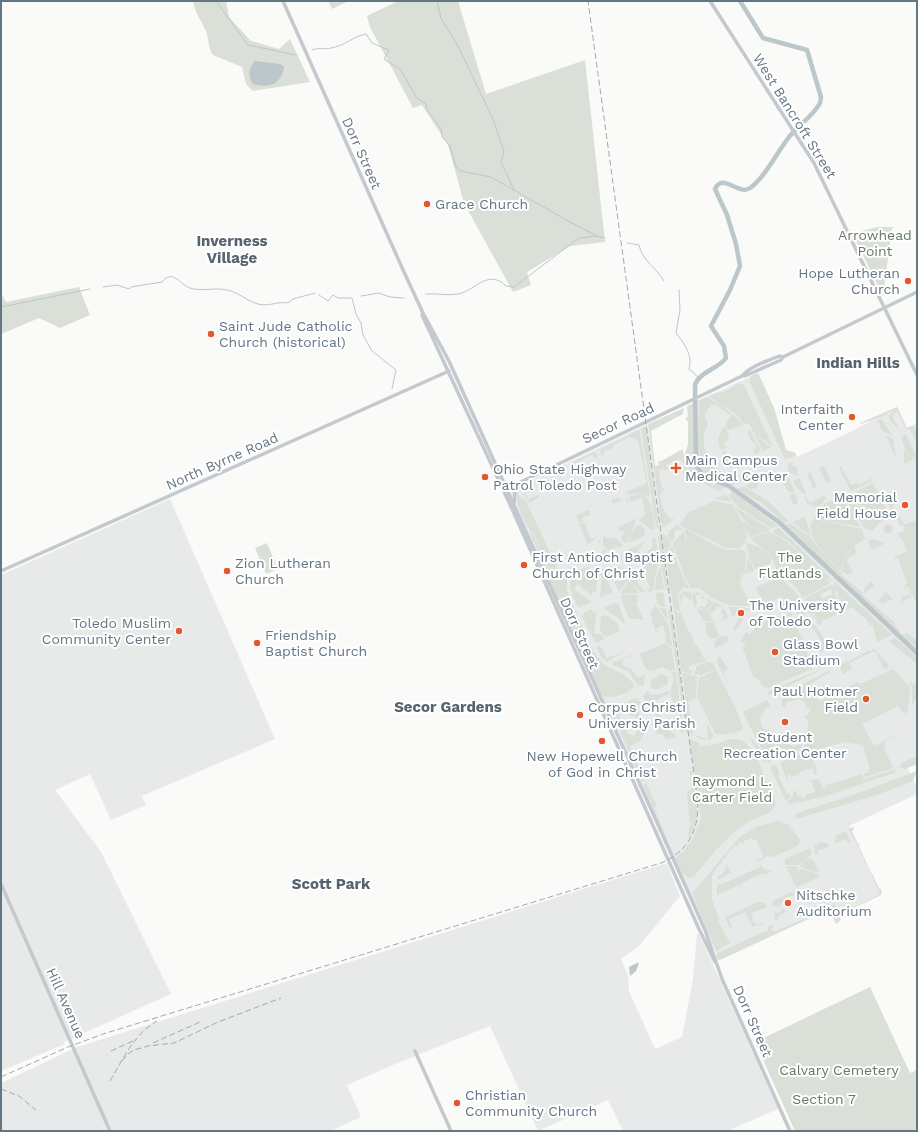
<svg xmlns="http://www.w3.org/2000/svg" width="918" height="1132" font-family="'Work Sans',sans-serif">
	<rect width="100%" height="100%" fill="#fafaf8"/>
	<!-- built -->
	<path fill="#e8e9e9" d="M 758,373 L 774,408 L 786,450 L 795,453 L 797,457 L 848,433 L 897,407 L 907,428 L 915,424 L 916,425 L 915,426 L 917,431 L 917,764 L 908,768 L 917,788 L 917,794 L 849,826 L 880,894 L 843,913 L 835,907 L 719,960 L 621,738 L 511,494 L 513,489 L 648,424 L 654,467 L 692,450 L 693,403 Z
		M 170,499 L 275,739 L 142,796 L 146,805 L 111,820 L 90,774 L 55,790 L 101,852 L 171,994 L 64,1042 L 65,1044 L 1,1071 L 1,575 Z
		M 667,863 L 680,896 L 639,946 L 621,959 L 628,975 L 629,991 L 655,1049 L 682,1037 L 693,979 L 697,934 L 699,934 L 778,1109 L 727,1131 L 623,1131 L 608,1100 L 538,1131 L 490,1026 L 400,1062 L 347,1085 L 361,1117 L 330,1131 L 1,1131 L 1,1083 L 77,1047 Z"/>
	<!-- green -->
	<path fill="#dadfd7" fill-rule="evenodd" d="M 193,1 L 226,1 L 229,17 L 251,41 L 279,49 L 290,39 L 310,82 L 253,91 L 246,84 L 242,67 L 213,55 C 208,48 209,39 206,31 C 201,20 195,13 193,1 Z
		M 328,1 L 349,1 L 332,9 Z
		M 398,1 L 458,1 L 486,94 L 585,60 L 605,242 L 570,246 L 527,272 L 531,285 L 513,292 L 464,203 L 448,145 L 422,105 L 413,108 L 370,27 L 367,16 Z
		M 878,227 L 894,227 L 892,229 L 883,296 L 852,233 Z
		M 79,287 L 90,315 L 60,328 L 39,318 L 1,334 L 1,293 L 6,302 Z
		M 758,373 L 774,408 L 786,450 L 795,453 L 796,456 L 785,459 L 749,381 L 751,376 Z
		M 739,383 L 744,385 L 773,447 L 753,432 L 749,423 L 744,424 L 736,414 L 708,396 L 728,390 Z
		M 706,397 L 718,403 L 731,413 L 729,416 L 729,414 L 715,404 L 714,406 L 711,404 L 705,414 L 705,420 L 708,423 L 704,435 L 704,447 L 713,467 L 735,480 L 755,472 L 751,476 L 733,485 C 725,479 715,480 707,475 C 692,467 700,417 699,400 Z
		M 693,403 L 694,462 L 699,476 L 714,486 L 716,483 L 727,487 L 718,491 L 694,477 L 685,462 L 684,457 L 688,444 L 688,422 L 685,418 L 688,417 L 687,406 Z
		M 897,407 L 907,428 L 916,425 L 914,427 L 917,433 L 917,443 L 910,429 L 907,430 L 897,411 L 892,416 L 900,431 L 889,419 L 889,415 L 892,413 L 891,411 C 885,417 870,420 861,424 L 860,423 Z
		M 684,408 L 683,414 L 651,431 L 655,466 L 659,465 L 658,461 L 661,461 L 683,449 L 684,461 L 688,471 L 683,474 L 682,472 L 685,470 L 684,467 L 685,466 L 680,459 L 666,465 L 669,470 L 664,470 L 663,467 L 659,471 L 661,486 L 664,489 L 660,494 C 661,504 663,512 671,519 L 673,518 L 674,519 L 662,528 L 648,424 Z
		M 733,414 L 743,425 L 728,430 L 726,423 Z
		M 880,419 L 883,421 L 893,437 L 882,430 L 877,421 Z
		M 646,426 L 658,523 L 658,529 L 656,527 L 641,428 Z
		M 725,426 L 729,436 L 728,437 L 729,440 L 724,442 L 726,448 L 721,450 C 717,442 718,433 725,426 Z
		M 639,429 L 650,496 L 648,497 L 638,493 L 629,495 L 626,492 L 647,483 L 644,470 L 642,469 L 644,468 L 638,440 L 630,437 L 613,445 L 613,449 L 612,448 L 604,451 L 604,455 L 602,456 L 600,450 L 601,448 L 620,440 Z
		M 750,430 L 761,451 L 755,455 L 753,450 L 757,448 L 755,443 L 756,442 L 755,441 L 752,443 L 747,432 Z
		M 754,434 L 755,434 L 771,448 L 763,451 Z
		M 906,434 L 915,454 L 917,453 L 917,457 L 915,458 C 905,455 903,444 902,436 Z
		M 886,435 L 893,439 L 896,457 L 895,457 Z
		M 727,449 L 725,452 L 731,464 L 734,465 L 730,467 L 722,453 Z
		M 904,451 L 914,459 L 904,464 Z
		M 594,452 L 596,453 L 604,471 L 603,473 L 598,458 L 595,458 L 592,455 L 574,464 L 574,466 L 571,463 Z
		M 793,462 L 794,463 L 792,464 L 793,467 L 796,466 L 798,476 L 789,472 L 787,467 L 788,464 Z
		M 824,466 L 831,481 L 826,483 L 819,468 Z
		M 841,466 L 851,485 L 857,483 L 858,485 L 869,480 L 870,477 L 872,481 L 851,491 L 839,468 Z
		M 810,472 L 817,487 L 813,489 L 807,474 Z
		M 771,474 L 773,478 L 758,484 L 757,488 L 751,489 L 745,485 Z
		M 789,478 L 794,491 L 790,493 L 781,481 Z
		M 799,478 L 806,493 L 805,495 L 795,486 L 793,481 Z
		M 873,483 L 885,507 L 886,514 L 848,501 L 845,498 Z
		M 744,486 L 769,502 L 789,521 L 784,523 L 763,504 L 737,489 Z
		M 732,491 L 778,526 L 773,528 L 769,527 L 738,507 L 729,496 Z
		M 525,492 L 529,499 L 538,495 L 539,497 L 530,503 L 524,495 Z
		M 795,493 L 798,503 L 793,505 L 790,495 Z
		M 517,494 L 526,501 L 558,570 L 562,572 L 569,569 L 570,566 L 573,568 L 572,570 L 553,578 L 535,536 C 526,526 516,507 517,494 Z
		M 638,494 C 655,498 653,516 655,530 L 650,529 L 638,520 L 645,515 L 642,497 L 631,502 L 629,497 Z
		M 726,495 L 732,502 L 715,499 L 725,495 Z
		M 805,495 L 810,503 L 825,495 L 826,498 L 821,505 L 816,507 L 806,503 Z
		M 890,496 L 894,505 L 892,506 L 894,510 L 892,512 L 885,498 Z
		M 619,497 L 622,500 L 627,498 L 630,502 L 628,503 L 625,499 L 613,504 L 612,503 L 612,500 Z
		M 840,498 L 852,510 L 860,527 L 813,518 L 825,503 Z
		M 715,501 L 733,505 L 747,533 L 745,543 L 739,548 L 727,548 L 679,525 L 689,512 Z
		M 847,502 L 887,516 L 887,518 L 879,523 L 872,531 L 865,529 Z
		M 735,507 L 736,507 L 771,530 L 763,532 C 750,527 741,519 735,507 Z
		M 588,510 L 591,514 L 582,518 L 583,521 L 579,523 L 576,515 Z
		M 894,513 L 896,513 L 898,518 L 900,517 L 904,525 L 917,520 L 917,602 L 913,596 L 903,601 L 903,605 L 901,600 L 903,596 L 913,595 L 910,593 L 911,591 L 906,592 L 910,589 L 909,587 L 904,589 L 903,587 L 906,587 L 905,585 L 907,583 L 898,558 L 895,559 L 894,557 L 907,551 L 901,538 L 897,539 L 896,538 L 900,537 L 898,534 L 904,531 L 905,527 L 900,525 Z
		M 805,517 L 811,536 L 792,522 Z
		M 636,519 L 631,536 L 625,544 L 621,539 L 625,532 L 618,529 L 618,527 Z
		M 814,519 L 862,529 L 865,539 C 850,547 845,554 841,570 L 825,555 L 813,539 L 810,525 Z
		M 584,522 L 591,539 L 599,537 L 588,544 L 579,524 Z
		M 742,522 L 744,522 L 763,533 L 750,537 Z
		M 790,523 L 809,536 L 826,557 L 841,571 L 841,574 L 839,576 C 837,573 834,572 832,570 C 817,555 802,539 786,525 Z
		M 640,524 L 645,529 L 644,536 L 628,543 L 635,528 Z
		M883.5 529a4.5 4.5 0 1 1 9 0a4.5 4.5 0 1 1-9 0Z
		M 677,525 L 684,530 L 675,530 L 674,533 L 675,538 L 671,542 L 668,536 L 669,531 Z
		M 779,528 L 827,574 L 833,582 C 814,577 798,540 774,534 L 774,530 Z
		M 687,529 C 695,535 718,547 727,550 C 734,551 740,547 746,552 L 745,574 L 742,575 L 740,584 L 748,600 L 758,603 L 747,606 L 728,605 L 712,598 L 699,588 L 691,588 C 682,574 680,559 672,544 L 684,532 L 686,538 L 683,541 L 686,541 L 687,536 L 684,531 Z
		M 529,531 L 534,536 L 546,563 L 543,564 Z
		M 769,532 C 793,542 810,564 829,582 L 829,584 L 803,598 L 797,588 L 778,573 L 771,556 L 750,538 Z
		M 662,534 L 667,536 L 671,545 L 665,555 Z
		M 661,535 L 664,557 L 661,560 L 658,536 Z
		M 603,536 L 611,539 L 615,537 L 623,546 L 611,549 L 608,551 L 603,544 Z
		M 656,537 L 659,561 L 655,576 L 653,591 L 648,592 L 647,590 L 650,588 L 639,561 L 652,547 L 652,539 Z
		M 599,539 L 607,553 L 587,561 L 602,554 L 601,552 L 604,550 L 601,542 L 598,543 Z
		M 874,539 L 884,543 L 885,543 L 872,550 L 868,541 Z
		M 645,542 L 638,551 L 640,553 L 638,555 L 636,553 L 624,559 L 629,549 Z
		M 267,543 L 278,569 L 266,574 L 255,548 Z
		M 746,543 C 757,544 763,550 771,557 L 771,563 L 755,569 L 748,553 Z
		M 672,546 L 681,573 L 689,588 L 685,588 L 685,585 L 684,588 L 670,591 L 666,557 Z
		M 854,546 L 857,553 L 851,556 L 849,555 L 850,557 L 847,559 L 848,562 L 847,564 L 849,564 L 853,573 L 848,575 L 842,571 C 843,561 847,553 854,546 Z
		M 622,552 L 622,560 L 610,562 L 609,558 L 621,555 Z
		M 748,555 L 754,570 L 746,574 Z
		M 664,559 L 668,590 L 666,590 L 661,563 Z
		M 546,564 L 567,614 L 606,698 L 601,694 L 543,565 Z
		M 588,567 L 593,577 L 597,578 L 596,593 L 593,592 L 591,595 L 579,586 L 575,575 L 576,572 Z
		M 660,567 L 664,589 L 655,590 L 656,578 Z
		M 609,568 L 622,567 L 623,568 L 622,570 L 619,568 L 615,572 L 613,580 L 607,570 Z
		M 768,568 C 773,569 797,593 801,599 L 799,600 L 801,602 L 797,607 L 782,612 L 781,605 L 784,599 L 780,597 L 766,603 L 767,606 L 762,609 L 760,604 L 763,601 L 761,597 L 760,597 L 756,587 L 769,582 L 767,578 L 769,576 L 766,576 L 769,574 L 765,570 Z
		M 572,571 L 567,581 L 567,590 C 573,605 591,649 600,660 C 610,672 627,671 634,686 C 631,692 612,700 605,696 L 553,581 Z
		M 599,572 L 604,574 L 612,590 L 611,593 L 600,598 L 602,576 L 597,575 Z
		M 634,573 L 639,585 L 645,592 L 640,592 L 630,580 Z
		M 574,574 L 578,584 L 574,589 L 592,602 L 579,607 L 577,605 C 572,595 566,585 574,574 Z
		M 842,575 L 863,593 L 863,595 L 895,623 L 895,625 L 900,631 L 898,632 L 840,577 Z
		M 629,578 L 619,592 L 614,581 L 621,581 Z
		M 628,581 L 634,585 L 638,593 L 622,594 L 621,592 Z
		M 871,581 L 875,586 L 864,593 L 864,589 Z
		M 835,582 L 892,635 L 877,642 L 873,625 L 871,626 L 866,619 L 852,607 L 844,611 C 841,605 836,587 834,584 Z
		M 831,585 L 836,588 L 835,594 L 843,611 L 822,621 L 822,624 L 819,625 L 816,622 L 817,621 L 812,610 L 811,612 L 815,619 L 809,613 L 804,600 L 807,597 ZM 831,589 L 833,594 L 822,599 L 820,594 Z
		M 676,589 L 682,589 L 677,595 L 680,611 L 674,609 L 671,592 Z
		M 685,591 L 691,593 L 692,601 L 683,595 L 680,604 L 679,595 Z
		M 695,591 L 713,602 L 708,609 L 697,608 L 702,606 L 704,607 L 708,603 L 706,598 L 704,597 L 705,601 L 701,597 L 703,595 L 697,595 L 695,599 L 697,601 L 696,608 L 694,606 L 692,593 L 696,594 Z
		M 660,592 L 664,593 L 665,607 L 658,605 L 655,594 Z
		M 886,592 L 893,599 L 882,604 L 875,598 L 879,600 Z
		M 622,595 L 638,595 L 639,597 L 636,598 L 638,600 L 636,603 L 644,620 L 629,618 L 621,598 Z
		M 714,602 L 723,606 L 728,618 L 721,620 L 725,613 L 722,615 L 721,609 L 724,610 L 721,606 L 716,607 L 716,609 L 711,613 L 709,609 Z
		M 615,603 L 619,605 L 625,623 L 622,623 L 622,621 L 604,608 Z
		M 653,604 L 656,606 L 669,626 L 672,647 L 665,641 L 666,637 L 663,625 L 656,629 L 659,634 L 661,634 L 659,635 L 654,628 L 655,625 L 652,624 L 653,620 L 650,614 L 655,606 Z
		M 804,606 L 805,617 L 805,618 L 799,614 L 797,615 L 795,609 Z
		M 658,607 L 666,609 L 668,621 Z
		M 729,607 L 742,607 L 743,609 L 741,613 L 732,616 Z
		M 745,608 L 751,608 L 747,611 L 741,621 L 742,622 L 735,631 L 733,629 L 735,629 L 733,628 Z
		M 591,609 L 593,613 L 596,611 L 594,634 L 601,634 L 605,638 L 596,643 L 582,617 L 584,613 Z
		M 668,609 L 671,610 L 679,671 L 677,671 Z
		M 697,609 L 708,610 L 713,621 L 704,622 Z
		M 674,610 L 681,613 L 687,626 L 685,625 L 692,636 L 695,645 L 697,646 L 706,661 L 689,666 L 689,670 L 693,670 L 691,674 L 681,671 Z
		M 791,612 L 793,618 L 799,616 L 804,619 L 795,623 L 795,625 L 803,639 L 808,656 L 815,654 L 820,657 L 810,662 L 820,659 L 822,666 L 818,668 L 816,666 L 812,667 L 813,670 L 809,670 L 766,689 L 760,683 L 761,681 L 753,676 L 742,646 L 743,646 L 744,648 L 746,643 L 744,644 L 741,641 L 746,632 L 749,634 L 755,629 L 754,626 L 757,624 L 760,626 L 759,622 L 761,621 L 763,625 L 762,621 L 771,618 L 773,621 L 773,616 L 775,616 L 776,620 L 777,617 L 781,616 L 784,622 L 787,621 L 788,628 L 792,627 L 789,616 L 787,616 L 786,614 Z
		M 606,615 L 617,623 L 620,631 L 606,637 L 600,631 L 601,617 Z
		M 714,622 L 719,635 L 717,638 L 712,639 L 707,635 L 705,623 Z
		M 808,622 L 811,622 C 820,630 829,641 822,653 L 819,650 C 825,642 814,629 809,625 Z
		M 907,633 L 917,640 L 917,648 L 901,635 Z
		M 720,636 L 729,637 L 728,641 L 714,649 L 715,641 Z
		M 895,638 L 917,657 L 917,664 L 890,642 L 889,641 Z
		M 666,643 L 672,650 L 675,670 L 670,671 L 663,667 L 653,671 L 646,669 L 639,654 Z
		M 601,645 L 600,646 L 607,658 L 625,652 L 613,658 L 607,662 L 601,657 L 597,648 L 598,646 Z
		M 874,649 L 889,665 L 888,668 L 884,669 L 875,651 L 872,652 L 872,650 Z
		M 870,650 L 872,652 L 850,663 L 849,661 Z
		M 630,653 L 632,658 L 630,656 L 622,660 L 623,665 L 631,669 L 638,678 L 645,675 L 646,673 L 643,686 L 638,685 L 628,671 L 612,665 L 614,660 L 616,662 L 630,655 Z
		M 721,654 L 720,656 L 728,669 L 730,668 L 723,672 L 732,693 L 717,662 L 718,657 Z
		M 848,661 L 852,669 L 843,674 L 839,665 Z
		M 707,662 L 713,663 L 716,669 L 701,675 L 694,674 L 697,666 Z
		M 824,668 L 823,669 L 769,695 L 768,691 Z
		M 893,669 L 910,687 L 908,711 L 904,714 L 898,706 L 862,724 L 874,746 L 908,729 L 884,742 L 885,746 L 884,747 L 893,768 L 865,777 L 864,774 L 869,772 L 868,770 L 870,769 L 863,745 L 843,742 L 813,751 L 813,752 L 804,749 L 805,739 L 809,737 L 805,733 L 808,730 L 807,728 L 809,722 L 804,716 L 807,716 L 811,708 L 805,707 L 806,703 L 800,699 L 786,702 L 785,708 L 781,706 L 783,695 L 793,691 L 798,685 L 803,684 L 830,670 L 829,673 L 810,684 L 819,701 L 858,682 L 860,684 Z
		M 716,670 L 738,713 L 743,729 C 738,734 720,736 715,733 L 697,697 L 699,678 Z
		M 671,672 L 675,672 L 676,675 L 684,732 L 679,731 C 686,712 673,710 671,694 C 670,685 677,681 671,672 Z
		M 677,672 L 680,674 L 688,734 L 686,733 Z
		M 682,673 L 697,676 L 696,698 L 688,702 L 693,735 L 708,739 L 707,723 L 713,736 L 710,740 L 701,739 L 690,734 Z
		M 661,674 L 668,677 L 668,684 L 659,689 L 653,689 L 650,685 L 651,680 Z
		M 910,682 L 916,685 C 918,694 916,699 912,707 L 912,687 L 909,683 Z
		M 671,690 L 669,694 L 654,701 L 651,695 L 660,694 Z
		M 647,691 L 650,693 L 653,701 L 652,706 L 660,716 L 662,715 L 660,718 C 651,716 647,704 643,696 Z
		M 635,698 L 638,699 L 640,702 L 638,709 L 640,720 L 635,718 L 634,711 L 634,717 L 622,711 L 619,718 L 628,723 L 629,729 L 627,733 L 634,736 L 639,726 L 646,726 C 644,739 640,741 630,747 L 644,781 L 641,781 L 613,714 L 616,707 Z
		M 767,700 L 771,707 L 767,707 C 759,719 759,715 763,729 L 772,731 L 756,739 L 743,712 Z
		M 660,725 L 675,734 L 675,739 L 672,738 L 666,740 L 663,734 L 657,734 L 656,730 Z
		M 773,732 L 776,734 L 771,761 L 768,763 L 758,741 Z
		M 781,732 L 783,734 L 783,741 L 792,746 L 799,745 L 801,737 L 802,749 L 790,752 L 776,745 L 777,735 Z
		M 748,735 L 757,744 L 767,764 L 763,762 Z
		M 690,739 L 699,743 L 700,750 L 701,745 C 715,748 724,738 737,739 L 737,741 L 739,739 C 756,746 761,768 767,784 L 766,785 L 768,785 L 776,804 L 771,812 L 752,820 L 736,830 L 715,851 L 694,876 L 689,878 L 682,874 L 675,858 L 684,851 L 693,839 L 701,818 Z
		M 801,753 C 812,754 816,763 817,773 L 815,775 L 813,768 L 799,772 L 800,774 L 791,777 L 790,774 L 787,776 L 788,783 L 780,763 Z
		M 917,756 L 917,764 L 904,769 L 900,768 L 901,763 Z
		M 774,765 L 777,767 L 780,773 L 778,775 L 787,794 L 789,793 L 792,796 L 786,801 L 771,769 L 771,767 Z
		M 896,769 L 894,773 L 823,797 L 790,804 L 787,802 L 793,797 L 793,792 L 795,790 L 798,796 L 801,796 L 802,799 L 806,798 L 805,795 L 815,792 L 811,780 L 817,779 L 820,780 L 823,789 L 826,788 L 825,784 L 827,785 L 862,774 L 864,779 Z
		M 690,771 L 692,771 C 694,794 704,819 687,840 L 690,824 L 687,792 L 691,790 Z
		M 917,771 L 913,781 L 877,795 L 796,819 L 795,815 L 800,812 L 853,795 Z
		M 646,783 L 657,806 L 654,807 L 667,840 L 643,785 Z
		M 778,821 L 789,825 L 800,840 L 799,845 L 773,857 L 767,856 L 757,862 L 755,859 L 757,860 L 762,858 L 763,855 L 756,839 L 753,840 L 752,838 L 744,841 L 744,843 L 741,844 L 739,842 L 738,846 L 734,846 L 713,873 L 714,875 L 712,875 L 712,901 L 714,902 L 713,904 L 718,916 L 720,916 L 718,921 L 730,943 L 716,951 L 692,893 L 740,837 L 758,826 Z
		M 853,827 L 854,830 L 852,831 L 858,844 L 860,844 L 859,846 L 872,875 L 875,875 L 873,876 L 879,888 L 882,890 L 881,895 L 839,915 L 841,920 L 836,924 L 831,913 L 833,912 L 831,908 L 811,917 L 810,916 L 834,904 L 839,911 L 844,912 L 880,894 L 856,842 L 848,829 Z
		M 846,831 L 851,843 L 848,842 L 845,839 L 835,844 L 836,835 Z
		M 821,842 L 828,844 L 828,847 L 818,851 L 818,854 L 815,855 L 814,846 Z
		M 810,848 L 812,853 L 799,865 L 785,865 L 785,859 Z
		M 809,858 L 814,861 L 819,871 L 813,872 L 800,866 L 804,861 Z
		M 728,864 L 727,865 L 731,873 L 733,874 L 731,875 L 730,873 L 718,880 L 717,876 L 720,876 L 727,868 L 726,865 Z
		M 760,865 L 761,865 L 765,870 L 772,871 L 765,875 L 763,873 L 740,884 L 741,887 L 738,885 L 718,895 L 717,897 L 717,884 L 720,885 L 760,867 Z
		M 786,866 L 797,866 L 798,881 L 796,887 Z
		M 799,868 L 819,875 L 821,876 L 797,887 Z
		M 791,892 L 795,895 L 785,898 L 779,907 L 772,905 L 773,901 Z
		M 758,902 L 765,903 L 768,907 L 751,913 L 753,919 L 750,921 L 754,921 L 756,925 L 763,923 L 764,926 L 762,924 L 753,927 L 745,912 L 729,919 L 732,927 L 730,928 L 725,917 Z
		M 782,909 L 788,911 L 777,917 L 778,919 L 775,921 L 774,913 L 780,912 Z
		M 808,917 L 806,920 L 722,959 L 718,960 L 716,955 L 718,953 L 763,932 L 768,931 L 768,927 L 773,924 L 774,926 L 771,928 L 774,932 Z
		M 870,987 L 910,1073 L 917,1070 L 917,1131 L 795,1131 L 755,1042 Z"/>
	<!-- water -->
	<path fill="#bbc7cb" d="M 255,61 L 280,64 L 284,67 C 281,85 270,88 253,84 C 248,76 248,68 255,61 Z
		M 637,963 L 639,963 L 636,971 L 630,976 L 629,967 Z"/>
	<g fill="none" stroke-linecap="round" stroke-linejoin="round">
		<!-- stream -->
		<path stroke="#bbc7cb" stroke-width="1" d="M 216,1 L 248,45 L 296,55
			M 437,1 L 441,18 L 459,48 L 493,119 L 504,151 L 501,162 L 514,190
			M 312,50 C 319,47 324,50 331,48 C 344,46 354,36 366,34 L 372,43 L 389,50 L 384,59 L 401,70 L 416,97 L 427,105 L 426,108 L 441,129 L 442,137 L 450,146 L 456,167 L 461,171 L 491,177 L 568,221 L 597,236
			M 627,243 L 639,245 C 642,261 657,268 664,281
			M 103,287 L 117,285 L 129,289 L 131,287 L 162,282 C 173,268 180,285 190,288 C 201,292 215,287 227,290 C 238,292 247,301 258,304 C 268,307 278,301 288,303 L 293,299 L 315,293
			M 679,290 L 680,310 L 676,333 C 684,343 693,355 689,369 L 699,378
			M 426,294 C 437,293 447,296 458,294 C 475,291 488,268 506,286 L 514,287 L 579,238 L 597,236 L 605,238
			M 319,295 L 328,301 L 333,295 L 338,298 L 352,298 L 356,314 L 361,323 L 363,335 L 372,351 L 396,370 L 392,389
			M 361,296 L 379,293 L 390,297 L 404,298
			M 1,307 L 90,289"/>
		<!-- river -->
		<path stroke="#bbc7cb" stroke-width="4.5" d="M 740,1 L 763,38 L 807,50 L 821,97 L 820,103 C 813,116 799,125 789,137 C 780,149 772,163 763,175 C 759,180 755,185 750,188 C 738,196 723,172 715,189 L 727,215 L 736,244 L 740,266 L 730,290 L 711,326 L 724,346 L 726,358 C 718,369 699,372 695,385 L 696,465 L 703,476 L 729,486 L 780,523 L 917,653"/>
		<!-- major -->
		<path stroke="#c3c9ce" stroke-width="3.5" d="M 283,1 L 404,272 L 423,313 L 449,361 L 660,829 L 705,930 L 722,979 L 790,1131
			M 710,1 L 814,163 L 917,375
			M 423,313 L 422,315 L 513,511 L 699,929 L 715,962
			M 742,376 C 750,366 768,361 779,356 L 783,357
			M 504,490 L 742,376 L 747,375 L 781,360 L 783,357 L 917,292
			M 514,503 L 515,493 L 521,483
			M 1,571 L 449,371
			M 1,884 L 110,1131
			M 415,1051 L 451,1131"/>
		<!-- rail -->
		<path stroke="#a2aab0" stroke-width="1" stroke-dasharray="6 3" stroke-linecap="butt" d="M 153,1043 L 200,1022
			M 111,1051 L 133,1041
			M 122,1061 L 128,1054 L 134,1050 L 148,1046 L 174,1043 L 218,1022 L 281,998
			M 1,1077 L 68,1047 L 103,1034 L 661,863 C 690,851 701,826 697,796 L 588,1
			M 110,1081 C 123,1059 134,1034 157,1021
			M 1,1089 L 19,1096 L 36,1110"/>
	</g>
	<!-- markers -->
	<g fill="#e4572e" stroke="#fff" stroke-width="1.5">
		<circle cx="427" cy="204" r="4"/>
		<circle cx="908" cy="281" r="4"/>
		<circle cx="211" cy="334" r="4"/>
		<circle cx="852" cy="417" r="4"/>
		<path d="M674 462h4v4h4v4h-4v4h-4v-4h-4v-4h4z"/>
		<circle cx="485" cy="477" r="4"/>
		<circle cx="905" cy="505" r="4"/>
		<circle cx="524" cy="565" r="4"/>
		<circle cx="227" cy="571" r="4"/>
		<circle cx="741" cy="613" r="4"/>
		<circle cx="179" cy="631" r="4"/>
		<circle cx="257" cy="643" r="4"/>
		<circle cx="775" cy="652" r="4"/>
		<circle cx="866" cy="699" r="4"/>
		<circle cx="580" cy="715" r="4"/>
		<circle cx="785" cy="722" r="4"/>
		<circle cx="602" cy="741" r="4"/>
		<circle cx="788" cy="903" r="4"/>
		<circle cx="457" cy="1103" r="4"/>
	</g>
	<g text-anchor="middle" dominant-baseline="central" stroke-width="4" stroke-linejoin="round" paint-order="stroke">
		<!-- street labels -->
		<g font-size="14" fill="#657683" stroke="#fff">
			<text transform="translate(795 116) rotate(58)">West Bancroft Street</text>
			<text transform="translate(362 153) rotate(66)">Dorr Street</text>
			<text transform="translate(618 423) rotate(-25)">Secor Road</text>
			<text transform="translate(222 461) rotate(-24)">North Byrne Road</text>
			<text transform="translate(580 633) rotate(66)">Dorr Street</text>
			<text transform="translate(66 1003) rotate(66)">Hill Avenue</text>
			<text transform="translate(753 1021) rotate(66)">Dorr Street</text>
		</g>
		<!-- poi labels -->
		<g font-size="14" fill="#657683" stroke="#fff" text-anchor="start">
			<text x="435" y="204">Grace Church</text>
			<text x="900" y="273" text-anchor="end">Hope Lutheran<tspan x="900" dy="16">Church</tspan></text>
			<text x="219" y="326">Saint Jude Catholic<tspan x="219" dy="16">Church (historical)</tspan></text>
			<text x="844" y="409" text-anchor="end">Interfaith<tspan x="844" dy="16">Center</tspan></text>
			<text x="685" y="460">Main Campus<tspan x="685" dy="16">Medical Center</tspan></text>
			<text x="493" y="469">Ohio State Highway<tspan x="493" dy="16">Patrol Toledo Post</tspan></text>
			<text x="897" y="497" text-anchor="end">Memorial<tspan x="897" dy="16">Field House</tspan></text>
			<text x="532" y="557">First Antioch Baptist<tspan x="532" dy="16">Church of Christ</tspan></text>
			<text x="235" y="563">Zion Lutheran<tspan x="235" dy="16">Church</tspan></text>
			<text x="749" y="605">The University<tspan x="749" dy="16">of Toledo</tspan></text>
			<text x="171" y="623" text-anchor="end">Toledo Muslim<tspan x="171" dy="16">Community Center</tspan></text>
			<text x="265" y="635">Friendship<tspan x="265" dy="16">Baptist Church</tspan></text>
			<text x="783" y="644">Glass Bowl<tspan x="783" dy="16">Stadium</tspan></text>
			<text x="858" y="691" text-anchor="end">Paul Hotmer<tspan x="858" dy="16">Field</tspan></text>
			<text x="588" y="707">Corpus Christi<tspan x="588" dy="16">Universiy Parish</tspan></text>
			<text x="785" y="737" text-anchor="middle">Student<tspan x="785" dy="16">Recreation Center</tspan></text>
			<text x="602" y="756" text-anchor="middle">New Hopewell Church<tspan x="602" dy="16">of God in Christ</tspan></text>
			<text x="796" y="895">Nitschke<tspan x="796" dy="16">Auditorium</tspan></text>
			<text x="465" y="1095">Christian<tspan x="465" dy="16">Community Church</tspan></text>
		</g>
		<!-- park labels -->
		<g font-size="14" fill="#687a64" stroke="#fff">
			<text x="875" y="235">Arrowhead<tspan x="875" dy="16">Point</tspan></text>
			<text x="790" y="557">The<tspan x="790" dy="16">Flatlands</tspan></text>
			<text x="732" y="781">Raymond L.<tspan x="732" dy="16">Carter Field</tspan></text>
			<text x="839" y="1070">Calvary Cemetery</text>
			<text x="824" y="1099">Section 7</text>
		</g>
		<!-- neighbourhood labels -->
		<g font-size="15" font-weight="bold" fill="#57646e" stroke="#fff">
			<text x="232" y="241">Inverness<tspan x="232" dy="17">Village</tspan></text>
			<text x="858" y="363">Indian Hills</text>
			<text x="448" y="707">Secor Gardens</text>
			<text x="331" y="884">Scott Park</text>
		</g>
	</g>
	<!-- border -->
	<rect width="918" height="1132" fill="none" stroke="#657683" stroke-width="4"/>
</svg>
